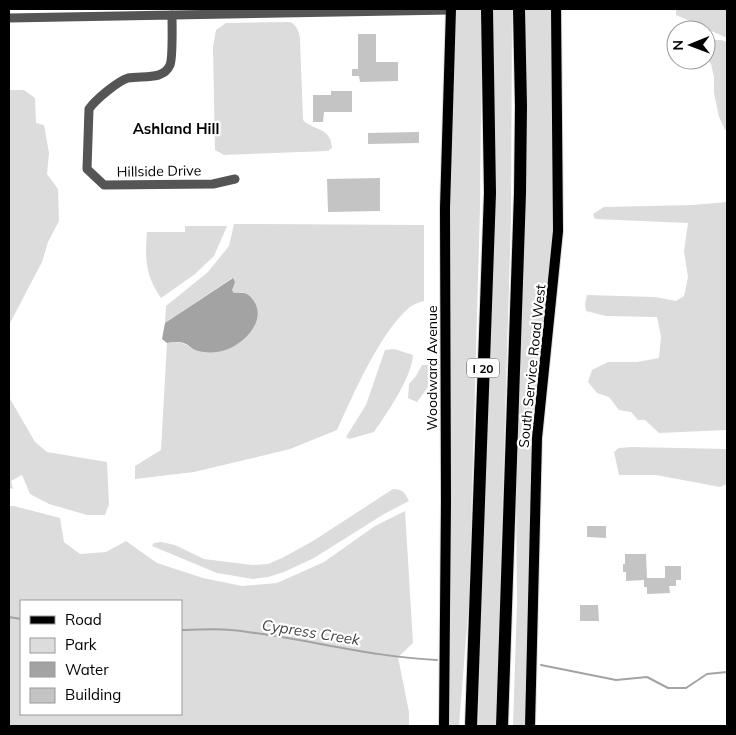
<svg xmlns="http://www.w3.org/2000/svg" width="736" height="735" font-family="Mulish,sans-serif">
	<rect width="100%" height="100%" fill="#fff"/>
	<!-- green -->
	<path fill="#dcdcdc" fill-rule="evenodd" d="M 455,9 L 482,9 L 480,207 L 469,601 L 459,726 L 448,726 L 451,168 Z
		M 494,9 L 512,9 L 511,217 L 496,726 L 478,726 L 492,215 Z
		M 524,9 L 552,9 L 554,221 L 539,394 L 526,726 L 513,726 L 517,604 L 516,487 Z
		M 676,9 L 727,9 L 727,38 L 676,15 Z
		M 290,22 C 297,25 299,32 300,39 L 303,120 C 314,131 331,127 332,148 L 328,151 L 224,155 L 215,150 L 213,47 L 216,30 L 226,23 Z
		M 706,40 L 721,40 L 727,42 L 727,130 L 725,130 L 719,117 L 714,93 L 714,77 L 711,64 L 706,56 Z
		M 9,90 L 24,90 L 35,98 L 36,123 L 44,125 L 49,153 L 47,174 L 58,189 L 59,221 L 48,242 L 42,262 L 9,325 Z
		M 727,202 L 727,430 L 659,433 L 645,420 L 638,420 L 631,412 L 619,410 L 609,397 L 597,393 L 588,382 L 592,370 L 608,362 L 637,362 L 659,358 L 661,336 L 657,317 L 606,316 L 586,311 L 585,304 L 587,295 L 655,297 L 676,301 L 684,296 L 688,277 L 684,251 L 688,223 L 595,219 L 593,214 L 604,207 L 693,205 Z
		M 234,224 L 424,225 L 424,301 C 420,302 414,304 410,307 C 380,332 354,393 337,430 L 290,449 L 194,472 L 135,479 L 135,466 L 161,450 L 167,343 C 179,341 185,343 195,350 L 243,292 L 234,293 L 232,290 L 232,278 L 165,323 L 166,306 L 208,272 L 229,246 Z
		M 185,226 L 227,226 L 214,256 L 195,274 L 161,298 C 145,275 145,258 147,232 L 185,232 Z
		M 394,349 L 413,355 C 412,377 387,413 374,432 L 349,439 L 346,437 L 366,405 L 385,350 Z
		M 422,365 L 429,365 L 428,387 L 417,402 L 408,398 L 409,384 L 416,376 Z
		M 9,397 L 35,442 L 47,452 L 107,462 L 109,504 L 105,515 L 87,515 L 49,504 L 30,494 L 22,475 L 11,481 L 13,489 L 9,488 Z
		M 632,447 L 727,449 L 727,484 L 720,487 L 656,475 L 619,475 L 614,452 L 619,448 Z
		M 393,489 C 403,489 405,493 409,501 L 384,514 L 314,558 L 284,572 L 268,577 L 253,579 L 217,573 L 152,546 L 154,543 L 161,542 L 175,545 L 204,559 L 252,565 L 268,564 L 282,558 L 313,541 Z
		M 9,506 L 14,506 L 60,518 L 64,542 L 80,554 L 106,552 L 126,541 L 157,563 L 203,578 L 242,586 L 277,583 L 324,562 L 375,526 L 405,511 L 413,643 L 398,657 L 409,712 L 409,726 L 9,726 ZM 21,601 L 181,601 L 181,714 L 21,714 Z"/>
	<!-- water -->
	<path fill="#a3a3a3" d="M 233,278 L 235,282 L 232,290 L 234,293 C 245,292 249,293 255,303 C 266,323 241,347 222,351 C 215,353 203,353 195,350 C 192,349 189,345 186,344 C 180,341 173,342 167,343 L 162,339 L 165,323 Z"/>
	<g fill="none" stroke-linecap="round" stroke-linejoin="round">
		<!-- stream -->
		<path stroke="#a3a3a3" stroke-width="2" d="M 9,617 L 21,619
			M 181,630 C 198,630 215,628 231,630 C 301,637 368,657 437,660
			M 541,665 L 616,680 L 647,677 L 668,688 L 686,688 L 707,674 L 727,672"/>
	</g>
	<!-- building -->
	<path fill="#c4c4c4" d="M 358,34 L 376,34 L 376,62 L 398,62 L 398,81 L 360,82 L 359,76 L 352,76 L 352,69 L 358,69 Z
		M 331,91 L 352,91 L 352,112 L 324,112 L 323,122 L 313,122 L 313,95 L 331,95 Z
		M 419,132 L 419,143 L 368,144 L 368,133 Z
		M 380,178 L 380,211 L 328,212 L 327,179 Z
		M 587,526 L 606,526 L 606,538 L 587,537 Z
		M 625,554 L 646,554 L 647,578 L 665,578 L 665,566 L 681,566 L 681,580 L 676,580 L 676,586 L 669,586 L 670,593 L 647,594 L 647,587 L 644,587 L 644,580 L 626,581 L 626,572 L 623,572 L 623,564 L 625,564 Z
		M 580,605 L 598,605 L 599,621 L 580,621 Z"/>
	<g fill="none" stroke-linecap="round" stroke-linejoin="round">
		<!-- major casing -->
		<g stroke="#dbdbdb" stroke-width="12">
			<path id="major" d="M 444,726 L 446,501 L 445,208 L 451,9
				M 530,726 L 537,438 L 558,231 L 556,9"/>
		</g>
		<!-- highway casing -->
		<g stroke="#dbdbdb" stroke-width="14">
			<path id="highway" d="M 471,726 L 490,193 L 487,9
				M 502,726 L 520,193 L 521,106 L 519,9"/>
		</g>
		<!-- minor -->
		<path stroke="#555" stroke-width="9" d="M 172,15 C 172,24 173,58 170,65 C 163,81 142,75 128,78 C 118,81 95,100 89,109 L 87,169 L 104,185 L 213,184 L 235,179
			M 9,18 L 451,10"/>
		<!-- major -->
		<use href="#major" stroke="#000" stroke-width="10"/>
		<!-- highway -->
		<use href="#highway" stroke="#000" stroke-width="12"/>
	</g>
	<g text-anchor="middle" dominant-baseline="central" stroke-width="4.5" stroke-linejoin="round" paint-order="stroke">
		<!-- shield labels -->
		<rect fill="#fff" stroke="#4c4c4c" stroke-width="1" x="467" y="358.5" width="32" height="19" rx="4"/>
		<g font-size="12" font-weight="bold" fill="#000">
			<text x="483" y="368">I 20</text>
		</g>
		<!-- street labels -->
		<g font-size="14" fill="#000" stroke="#fff">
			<text transform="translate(159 171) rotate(-1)">Hillside Drive</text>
			<text transform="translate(532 366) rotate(-84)">South Service Road West</text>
			<text transform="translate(432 368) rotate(-90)">Woodward Avenue</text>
		</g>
		<!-- neighbourhood labels -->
		<g font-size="15" font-weight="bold" fill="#000" stroke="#fff">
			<text x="176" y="128">Ashland Hill</text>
		</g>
		<!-- water labels -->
		<g font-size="15" font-style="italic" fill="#444" stroke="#fff">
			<text transform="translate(311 632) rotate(9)">Cypress Creek</text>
		</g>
	</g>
	<!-- border -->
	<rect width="736" height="735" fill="none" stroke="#000000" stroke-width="20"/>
	<!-- legend -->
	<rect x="20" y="600" width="162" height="115" fill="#ffffff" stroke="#999999"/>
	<rect x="30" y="616" width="25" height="8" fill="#000000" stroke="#999999"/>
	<text x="65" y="625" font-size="15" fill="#000000">Road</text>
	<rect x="30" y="638" width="25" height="15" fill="#dcdcdc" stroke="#999999"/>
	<text x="65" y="650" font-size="15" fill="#000000">Park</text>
	<rect x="30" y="662" width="25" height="15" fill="#a3a3a3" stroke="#999999"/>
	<text x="65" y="675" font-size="15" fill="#000000">Water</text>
	<rect x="30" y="688" width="25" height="15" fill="#c4c4c4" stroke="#999999"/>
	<text x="65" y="700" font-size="15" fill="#000000">Building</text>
	<!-- north arrow -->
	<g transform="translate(691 45) rotate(269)"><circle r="24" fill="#ffffff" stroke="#999999"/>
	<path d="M0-4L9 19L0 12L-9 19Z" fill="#000000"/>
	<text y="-8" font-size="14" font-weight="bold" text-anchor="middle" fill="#000000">N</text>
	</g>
</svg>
